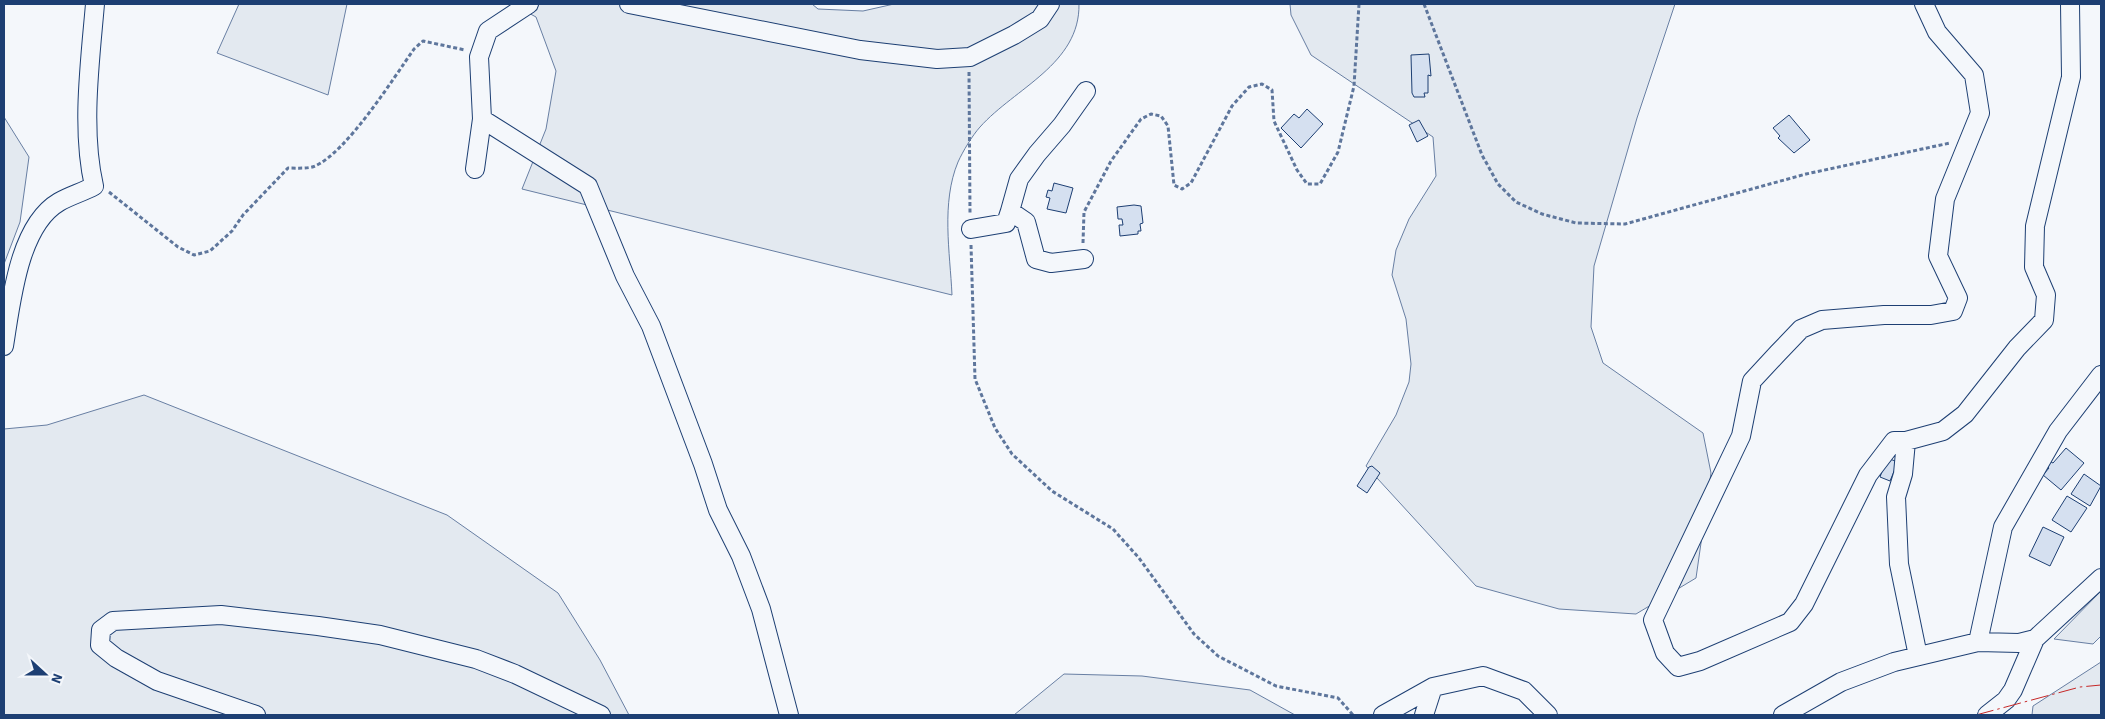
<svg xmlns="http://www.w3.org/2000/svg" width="2105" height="719" font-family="'Source Sans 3',sans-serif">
	<rect width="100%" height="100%" fill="#f4f7fb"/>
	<!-- green -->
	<path fill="#e3e9f0" stroke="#687fa3" d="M 239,4 L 347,4 L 328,95 L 217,53 Z
		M 512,4 L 812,4 L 818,9 L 863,11 L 894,4 L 1079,4 C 1080,64 1015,88 980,127 C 972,136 963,151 958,162 C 941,203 950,252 952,295 L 522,189 L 546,129 L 556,71 L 536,17 Z
		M 1290,4 L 1675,4 L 1637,118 L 1594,266 L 1591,327 L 1603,363 L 1703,433 L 1711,473 L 1696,578 L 1636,614 L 1559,609 L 1476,586 L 1366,466 L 1396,415 L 1409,382 L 1411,364 L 1406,319 L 1392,275 L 1396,250 L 1409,219 L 1436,176 L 1433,137 L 1311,55 L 1291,15 Z
		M 4,117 L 29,157 L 20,222 L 4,264 Z
		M 144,395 L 447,515 L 558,593 L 600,660 L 629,715 L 4,715 L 4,429 L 47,425 Z
		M 2101,591 L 2101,636 L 2093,644 L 2054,639 Z
		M 2101,662 L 2101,715 L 2032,715 L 2033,706 Z
		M 1064,674 L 1142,676 L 1250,690 L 1295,715 L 1014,715 Z"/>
	<!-- building -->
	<path fill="#d5e0f0" stroke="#1d3f73" d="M 1429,54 L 1431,76 L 1428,75 L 1428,93 L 1424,93 L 1425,97 L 1414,97 L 1412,93 L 1411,55 Z
		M 1307,109 L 1323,124 L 1301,148 L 1281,128 L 1294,114 L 1299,118 Z
		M 1789,115 L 1810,140 L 1794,153 L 1778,138 L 1780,136 L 1773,128 Z
		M 1419,120 L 1428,136 L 1417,142 L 1409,125 Z
		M 1054,183 L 1073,188 L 1066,213 L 1047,209 L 1050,198 L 1046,197 L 1048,190 L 1052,191 Z
		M 1134,205 L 1141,206 L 1143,223 L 1140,224 L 1141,231 L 1138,231 L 1138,234 L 1120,236 L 1119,225 L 1123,225 L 1122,219 L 1118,219 L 1117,207 Z
		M 2066,448 L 2084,463 L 2061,490 L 2043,475 L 2049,468 L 2047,466 L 2051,462 L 2053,463 Z
		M 1887,458 L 1898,462 L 1890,481 L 1880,477 Z
		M 1372,466 L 1380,473 L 1367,493 L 1357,486 L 1369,467 Z
		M 2084,474 L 2101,486 L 2090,506 L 2071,494 Z
		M 2067,496 L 2087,508 L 2071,532 L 2052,520 Z
		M 2043,527 L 2064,537 L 2050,566 L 2029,556 Z"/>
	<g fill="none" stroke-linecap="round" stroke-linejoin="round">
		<!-- minor casing -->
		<g stroke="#1d3f73" stroke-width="20">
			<path id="minor" d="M 529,4 L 488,31 L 479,57 L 482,119 L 588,186 L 625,276 L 651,326 L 703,464 L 718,510 L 741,556 L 761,609 L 789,715
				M 629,4 L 860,50 L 937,59 L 970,57 L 1014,35 L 1040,19 L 1050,4
				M 1924,4 L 1937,32 L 1974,75 L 1980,113 L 1945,199 L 1938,256 L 1958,298 L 1953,311 L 1931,315 L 1884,315 L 1822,320 L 1801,329 L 1778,353 L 1752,381 L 1741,436 L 1653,620 L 1665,653 L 1678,667 L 1700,661 L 1790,622 L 1804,604 L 1868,475 L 1894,441 L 1906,441 L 1943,431 L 1965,414 L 2017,348 L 2044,320 L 2046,295 L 2034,267 L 2035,226 L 2071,77 L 2070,4
				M 475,169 L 482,119
				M 1010,211 L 1019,179 L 1037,154 L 1062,125 L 1086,91
				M 971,229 L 1006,223 L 1010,211 L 1026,222 L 1036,259 L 1051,263 L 1084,259
				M 4,346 C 11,304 18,226 59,202 C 69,196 83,192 94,186 C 81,130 90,62 95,4
				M 1906,441 L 1903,474 L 1896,497 L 1899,564 L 1918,656
				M 1978,642 L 2003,527 L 2058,431 L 2101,375
				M 256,715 L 157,681 L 116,658 L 100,645 L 101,630 L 113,621 L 221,615 L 318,626 L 380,635 L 476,659 L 515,674 L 601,715
				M 1383,715 L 1433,687 L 1483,676 L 1524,691 L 1548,715
				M 1424,715 L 1433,687
				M 1783,715 L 1841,682 L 1894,662 L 1978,642 L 2019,643 L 2035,639
				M 1987,715 L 2006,700 L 2013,690 L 2035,639 L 2101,578"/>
		</g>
		<!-- path -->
		<path stroke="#5e769c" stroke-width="3" stroke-dasharray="4 2.5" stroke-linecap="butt" d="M 1424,4 L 1482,155 L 1498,184 L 1516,202 L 1542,214 L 1576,223 L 1625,224 L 1806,174 L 1950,143
			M 969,72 L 970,213
			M 109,192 L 178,247 L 194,255 L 210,251 L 232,231 L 243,215 L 288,168 C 296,168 308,169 315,166 C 347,152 393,79 414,49 L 423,41 L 465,50
			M 1083,243 L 1084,212 L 1111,161 L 1141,119 L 1151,114 L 1161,116 L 1168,126 L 1174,185 L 1182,189 L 1191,183 L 1232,106 L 1249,87 L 1262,84 L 1272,90 L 1274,121 L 1297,170 L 1307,184 L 1320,184 L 1338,152 L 1354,86 L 1359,4
			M 971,245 L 975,379 L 995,428 L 1012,454 L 1052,491 L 1113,529 L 1139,558 L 1194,634 L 1218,656 L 1276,686 L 1338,698 L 1353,715"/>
		<!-- minor -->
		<use href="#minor" stroke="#f4f7fb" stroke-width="18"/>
		<!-- power -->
		<path stroke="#c62828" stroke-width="1" stroke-dasharray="18 4 2.5 4" stroke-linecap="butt" d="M 1976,715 L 2080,687 L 2101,685"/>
	</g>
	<!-- border -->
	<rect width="2105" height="719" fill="none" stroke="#1d3f73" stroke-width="10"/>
	<!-- north arrow -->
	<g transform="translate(45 674) rotate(111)" stroke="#f4f7fb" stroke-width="4" paint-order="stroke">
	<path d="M0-4L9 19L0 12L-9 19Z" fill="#1d3f73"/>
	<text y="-8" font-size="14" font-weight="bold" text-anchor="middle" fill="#1d3f73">N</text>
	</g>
</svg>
